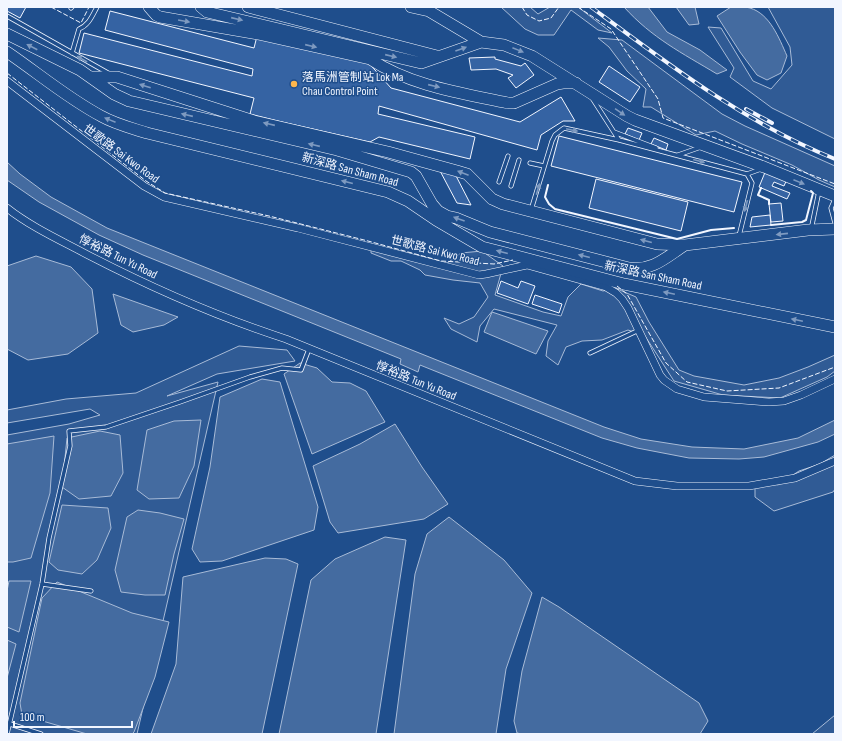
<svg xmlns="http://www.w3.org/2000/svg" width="842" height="741" font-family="'Sofia Sans Condensed','Noto Sans SC',sans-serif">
	<rect width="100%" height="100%" fill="#1f4e8c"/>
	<!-- green -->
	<path fill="#305b95" stroke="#a8bbd7" d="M 501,7 L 530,7 L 538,14 L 550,7 L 578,7 L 612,33 L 598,30 L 571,10 L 554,35 L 538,35 L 525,29 Z
		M 768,7 L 835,7 L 835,139 L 772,108 L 730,77 L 734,68 L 708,27 L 721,28 L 753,81 L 771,89 L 792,65 L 790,47 Z
		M 598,38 L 622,40 L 722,114 L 745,126 L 835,166 L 835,187 L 819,180 L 792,165 L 742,144 L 715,131 L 696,135 L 651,107 L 643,107 L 646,89 L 627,71 L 609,47 Z
		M 371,244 L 446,264 L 461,253 L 482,251 L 503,266 L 495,295 L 543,312 L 561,316 L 568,297 L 581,284 L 603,291 L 615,288 L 636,297 L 649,322 L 679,370 L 694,376 L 744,385 L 779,378 L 808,367 L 835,355 L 835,371 L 827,377 L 780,398 L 723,395 L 674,381 L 645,336 L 628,330 L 602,340 L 582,341 L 566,347 L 558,365 L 546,356 L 548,341 L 557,325 L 494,309 L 480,326 L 477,342 L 451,329 L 444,318 L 459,324 L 474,317 L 488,297 L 480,283 L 453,280 L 425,275 L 420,270 L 401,261 L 391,261 L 371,253 Z
		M 239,346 L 287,350 L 295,361 L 217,374 L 167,396 L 218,382 L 137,734 L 7,734 L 7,435 L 69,424 L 100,415 L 90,409 L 7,423 L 7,410 L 66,399 L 136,393 Z
		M 835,455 L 835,489 L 833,492 L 774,511 L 755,497 L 755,485 L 767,480 L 778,485 L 799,471 L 820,464 Z
		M 835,715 L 835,734 L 812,734 Z"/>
	<!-- water -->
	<path fill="#446ba0" stroke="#a8bbd7" d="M 624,7 L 648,7 L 667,32 L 700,50 L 727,70 L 717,74 C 682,53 652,38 624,7 Z
		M 676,7 L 695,7 L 699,24 L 689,25 Z
		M 731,7 C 737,7 744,6 750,8 C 770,14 779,38 787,56 L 781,73 L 767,80 L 757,75 L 740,52 L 717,16 Z
		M 7,162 L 20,174 L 51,197 L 107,228 L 604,427 L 641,439 L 692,447 L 744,449 L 798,438 L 835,420 L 835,434 L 818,442 L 764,457 L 739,459 L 689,458 L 637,448 L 602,438 L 420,365 L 418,372 L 400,364 L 401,359 L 143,255 L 99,235 L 39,202 L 7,180 Z
		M 36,256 L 71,267 L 92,289 L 98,333 L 68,354 L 28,360 L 7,349 L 7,266 Z
		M 113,294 L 178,317 L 164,325 L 133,332 L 121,325 Z
		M 492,312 L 548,331 L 536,354 L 484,332 Z
		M 300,363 L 317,368 L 332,382 L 350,383 L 366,391 L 385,422 L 312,454 L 284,374 Z
		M 262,379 L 280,382 L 318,507 L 314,530 L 222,561 L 200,562 L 192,549 L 210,467 L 220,397 Z
		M 201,420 L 194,466 L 179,498 L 149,499 L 137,490 L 147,430 L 174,421 Z
		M 395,424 L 422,467 L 448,504 L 424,519 L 338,533 L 330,522 L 313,466 L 360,444 Z
		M 100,431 L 120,435 L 123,473 L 111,496 L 79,499 L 62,487 L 67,438 Z
		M 54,436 L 50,493 L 31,558 L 13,562 L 7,562 L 7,444 Z
		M 62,505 L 108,508 L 111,528 L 97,560 L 82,574 L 58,570 L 49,562 Z
		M 138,510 L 160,513 L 184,519 L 174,554 L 165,595 L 145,595 L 121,592 L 115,570 L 127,517 Z
		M 449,517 L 504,560 L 532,593 L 506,669 L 496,734 L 394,734 L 415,574 L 427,534 Z
		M 385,537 L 406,540 L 376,734 L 279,734 L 311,580 L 335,559 Z
		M 265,558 L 286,559 L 298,564 L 262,734 L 151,734 L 176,664 L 183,577 Z
		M 9,581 L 31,581 L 19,632 L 7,627 L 7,591 Z
		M 57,582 L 132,613 L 169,622 L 155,677 L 134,732 L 132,734 L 87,734 L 22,715 L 20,703 L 42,598 Z
		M 542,597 L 559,607 L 699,703 L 708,721 L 700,734 L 522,734 L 517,733 L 514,721 L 522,671 Z
		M 7,640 L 16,644 L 7,678 Z"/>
	<!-- building -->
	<path fill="#3563a3" stroke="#f2f6ff" d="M 7,7 L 26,7 L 20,18 L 7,11 Z
		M 110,11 L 254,48 L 257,36 L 367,61 L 391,88 L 520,122 L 561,97 L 575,121 L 563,121 L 541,135 L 537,150 L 379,106 L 378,114 L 475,137 L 470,159 L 379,137 L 370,142 L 282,122 L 250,114 L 254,98 L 79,53 L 84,33 L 252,76 L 253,69 L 105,30 Z
		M 495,57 L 495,59 L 521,66 L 525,63 L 534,75 L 516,88 L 508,78 L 513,75 L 496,69 L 471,70 L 469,58 Z
		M 609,66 L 640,87 L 630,102 L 599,82 Z
		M 628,128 L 642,133 L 639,140 L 625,134 Z
		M 559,136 L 742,182 L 734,212 L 551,166 Z
		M 654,138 L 668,144 L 666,150 L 651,144 Z
		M 439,169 L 454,172 L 471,205 L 457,203 Z
		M 766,170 L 787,179 L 784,186 L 774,182 L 772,186 L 790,193 L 787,199 L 759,187 Z
		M 596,179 L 688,202 L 681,231 L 589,208 Z
		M 781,203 L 783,221 L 771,222 L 769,204 Z
		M 770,215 L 771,225 L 750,227 L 752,217 Z
		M 501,281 L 518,288 L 521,281 L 535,286 L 528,304 L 497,293 Z
		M 535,295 L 562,304 L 559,313 L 532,304 Z"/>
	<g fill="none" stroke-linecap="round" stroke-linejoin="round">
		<!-- service casing -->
		<g stroke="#f2f6ff" stroke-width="5">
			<path id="service" d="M 71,8 L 72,7
				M 7,16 L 108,73
				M 72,53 L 79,29 C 89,25 92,16 97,7
				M 592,98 L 619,140
				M 614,132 L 656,148
				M 678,155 L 701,147
				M 530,163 L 544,166
				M 499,182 L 508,156
				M 511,186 L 519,160
				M 835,199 L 831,208 L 835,223
				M 531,210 L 552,141 L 555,135 L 564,128 L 619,140 L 747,174 L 761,169
				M 811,228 L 812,225 L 819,191
				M 739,236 L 752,183 L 747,174
				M 590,353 L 639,330
				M 42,584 L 91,591
				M 7,723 L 41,734
				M 7,734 L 42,584 L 49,538 L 70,446 L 69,431 L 106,427 L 180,402 L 250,377 L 282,368 L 301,370 L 309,349"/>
		</g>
		<!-- minor casing -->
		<g stroke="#f2f6ff" stroke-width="8">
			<path id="minor" d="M 7,81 L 144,186 L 164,197 L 298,228 L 479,275 L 486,274 L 527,265 L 606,287 L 616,293 L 622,299 L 628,308 L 660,375 L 664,380 L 677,389 L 704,397 L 769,402 L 784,401 L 801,395 L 835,379
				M 7,208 C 31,227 62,241 88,255 C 152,288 218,317 286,339 L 635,481 L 677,486 L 749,486 L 795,478 L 835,461"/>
		</g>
		<!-- primary casing -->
		<g stroke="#f2f6ff" stroke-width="12">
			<path id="primary" d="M 149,7 L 156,15 L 160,17 L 258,34 L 370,59 C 411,86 461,93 508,103 L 514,103 L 557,84 L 563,83 L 576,83
				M 201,7 L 207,12 L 421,63 L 441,56
				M 248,7 L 437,56 L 441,56 L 481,42
				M 411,7 L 429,11 L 481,42 L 504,45 L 532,56 L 627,116 L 635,120 L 764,167 L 835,196
				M 7,34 L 80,70 L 114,94 L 129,101 L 337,150 L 411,172 L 416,176 L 432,204 L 438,211 L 447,216 L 456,218 L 490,232 L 629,268 C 653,271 665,258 685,245
				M 7,52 C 38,73 67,98 101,116 C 115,124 131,128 147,133 L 388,192 L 408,201 L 436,220 L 482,247 L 624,284 L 835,327
				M 92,77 L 117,77 L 254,121 L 388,152 L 457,171 L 467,174 L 492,199 L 503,204 L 657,244 L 685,245 L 808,230 L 835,229"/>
		</g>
		<!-- service -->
		<use href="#service" stroke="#1f4e8c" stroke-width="3.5"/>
		<!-- minor -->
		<use href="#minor" stroke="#1f4e8c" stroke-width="7"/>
		<!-- primary -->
		<use href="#primary" stroke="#1f4e8c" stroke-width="11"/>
		<!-- rail casing -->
		<g stroke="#f2f6ff" stroke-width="4">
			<path id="rail" d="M 591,7 C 668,64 745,123 835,159
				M 746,109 L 772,123"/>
		</g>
		<!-- rail -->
		<use href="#rail" stroke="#1f4e8c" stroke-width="2.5" stroke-dasharray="8" stroke-linecap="butt"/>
		<!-- fence -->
		<path stroke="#f2f6ff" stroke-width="1" stroke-dasharray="5 2" stroke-linecap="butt" d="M 51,7 L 81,23 L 89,7
			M 522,7 L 527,15 L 539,21 L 551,18 L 559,7
			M 578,7 L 611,29 L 658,99 L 663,118 L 835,184
			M 7,73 L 146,181 L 165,193 L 269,216 L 368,241 L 441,261 L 494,264 L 513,260
			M 617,286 L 627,294 L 666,363 L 687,382 L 727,391 L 779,388 L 835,367"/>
		<!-- wall -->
		<path stroke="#f2f6ff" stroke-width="2" d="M 548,185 L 545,197 L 549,204 L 555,209 L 669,237 L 677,239 L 711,230 L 734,228
			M 761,188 L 758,195 L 769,200 L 769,204
			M 771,225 L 802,222 L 806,220 L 813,193 L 811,191"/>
	</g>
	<!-- one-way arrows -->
	<defs><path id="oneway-solid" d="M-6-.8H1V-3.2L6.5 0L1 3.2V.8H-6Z"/></defs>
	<g fill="#7e9ac0">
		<use href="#oneway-solid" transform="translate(237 19) rotate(13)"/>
		<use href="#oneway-solid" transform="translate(184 21) rotate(10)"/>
		<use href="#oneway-solid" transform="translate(311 46) rotate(13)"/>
		<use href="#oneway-solid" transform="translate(32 47) rotate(-153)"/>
		<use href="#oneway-solid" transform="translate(461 49) rotate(-20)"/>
		<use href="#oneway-solid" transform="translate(518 50) rotate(22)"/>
		<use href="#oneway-solid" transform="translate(391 56) rotate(13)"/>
		<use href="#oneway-solid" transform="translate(82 59) rotate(-150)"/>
		<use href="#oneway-solid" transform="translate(145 86) rotate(-162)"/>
		<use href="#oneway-solid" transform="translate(434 86) rotate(13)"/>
		<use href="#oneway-solid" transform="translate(620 112) rotate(34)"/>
		<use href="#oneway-solid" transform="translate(187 115) rotate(-167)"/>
		<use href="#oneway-solid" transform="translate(110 120) rotate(-158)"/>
		<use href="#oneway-solid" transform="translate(269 124) rotate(-167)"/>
		<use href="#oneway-solid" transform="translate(572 130) rotate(12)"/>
		<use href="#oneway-solid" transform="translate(314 145) rotate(-167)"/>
		<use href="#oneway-solid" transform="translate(699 161) rotate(15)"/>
		<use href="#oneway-solid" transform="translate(463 173) rotate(-159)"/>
		<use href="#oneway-solid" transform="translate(347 182) rotate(-166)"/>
		<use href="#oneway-solid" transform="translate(799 182) rotate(22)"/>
		<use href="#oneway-solid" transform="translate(538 189) rotate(-74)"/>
		<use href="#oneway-solid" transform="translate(746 206) rotate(104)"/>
		<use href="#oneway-solid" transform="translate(459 219) rotate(-160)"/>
		<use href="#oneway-solid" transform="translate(782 234) rotate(174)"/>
		<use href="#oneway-solid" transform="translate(646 241) rotate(-165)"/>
		<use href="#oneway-solid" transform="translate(502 252) rotate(-165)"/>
		<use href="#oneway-solid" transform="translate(584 256) rotate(-166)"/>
		<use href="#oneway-solid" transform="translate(669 293) rotate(-168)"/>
		<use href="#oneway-solid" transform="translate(797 320) rotate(-168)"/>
	</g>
	<!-- markers -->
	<circle fill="#ffb74d" stroke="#1f4e8c" stroke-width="1.5" cx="294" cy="84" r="4"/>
	<g text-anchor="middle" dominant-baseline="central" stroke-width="3" stroke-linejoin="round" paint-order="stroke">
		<!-- poi labels -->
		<g font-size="12" fill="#f2f6ff" stroke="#1f4e8c" text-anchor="start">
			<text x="302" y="77">落馬洲管制站 Lok Ma<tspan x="302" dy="14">Chau Control Point</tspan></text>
		</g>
		<!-- street labels -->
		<g font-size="12" fill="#f2f6ff" stroke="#1f4e8c">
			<text transform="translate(121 154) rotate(36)">世歌路 Sai Kwo Road</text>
			<text transform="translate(350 170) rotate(15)">新深路 San Sham Road</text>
			<text transform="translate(435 251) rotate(14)">世歌路 Sai Kwo Road</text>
			<text transform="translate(118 257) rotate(26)">惇裕路 Tun Yu Road</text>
			<text transform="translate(653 276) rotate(12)">新深路 San Sham Road</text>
			<text transform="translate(416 381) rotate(22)">惇裕路 Tun Yu Road</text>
		</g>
	</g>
	<!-- border -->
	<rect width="842" height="741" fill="none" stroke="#f2f6ff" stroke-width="16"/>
	<!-- scale -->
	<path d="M14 721v6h118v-6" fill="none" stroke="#f2f6ff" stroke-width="2"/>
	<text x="20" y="721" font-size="12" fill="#f2f6ff" stroke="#1f4e8c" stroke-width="3" paint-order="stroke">100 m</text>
</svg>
